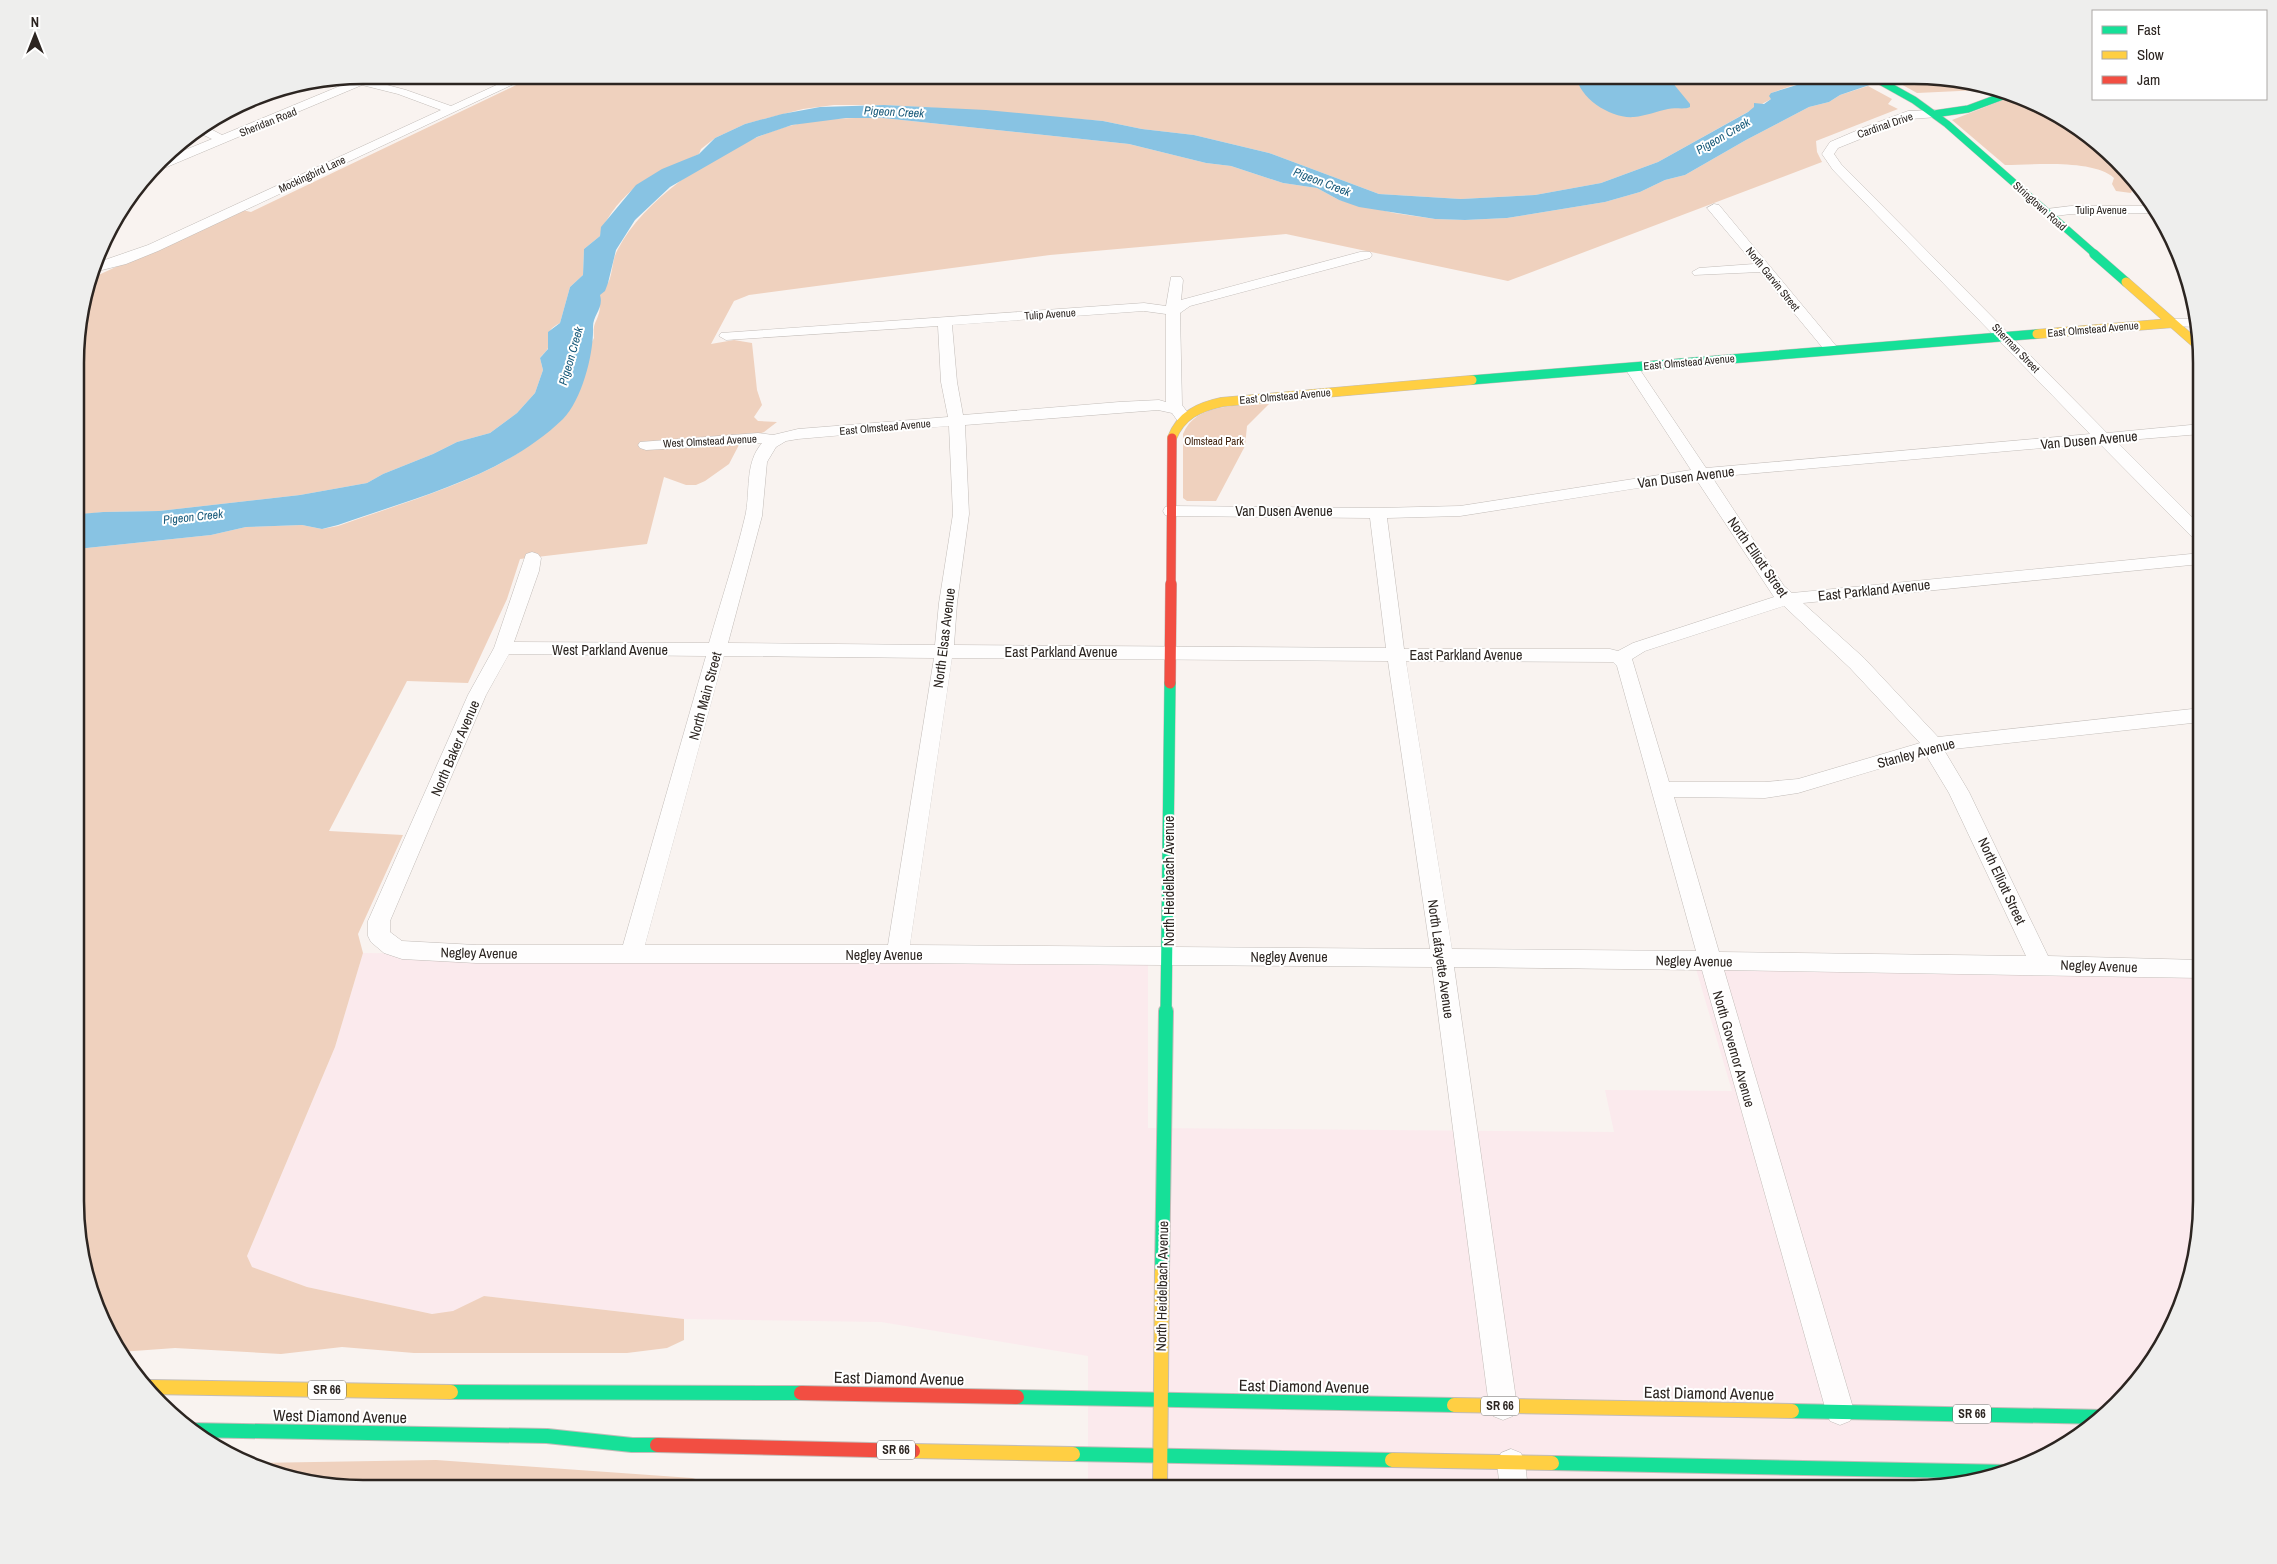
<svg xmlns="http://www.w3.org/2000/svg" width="2277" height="1564" font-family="'Archivo Narrow',sans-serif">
	<rect width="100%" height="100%" fill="#f9f3f0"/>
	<!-- commercial -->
	<path fill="#fbeaed" d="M 363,953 L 1148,961 L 1148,1128 L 1614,1132 L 1605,1090 L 1732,1091 L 1696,969 L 2201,978 L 2201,1219 L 2187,1294 L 2143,1376 L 2104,1418 L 2042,1459 L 1988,1479 L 1914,1489 L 1088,1489 L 1088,1356 L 881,1322 L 684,1319 L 484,1296 L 453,1312 L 432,1314 L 307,1287 L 252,1267 L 247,1256 L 335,1047 Z"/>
	<!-- green -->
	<path fill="#efd1be" d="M 537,75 L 1818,76 L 1818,77 L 1771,93 L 1771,99 L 1658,162 L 1601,183 L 1535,195 L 1461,199 L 1379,194 L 1269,153 L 1194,135 L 1142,129 L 1103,121 L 955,109 L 884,105 L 834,105 L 803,109 L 745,124 L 715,138 L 701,149 L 699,154 C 662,172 638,177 612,212 C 606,221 602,226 600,236 L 584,249 L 583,275 L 570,287 L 560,323 C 543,332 552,334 548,348 C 547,351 542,355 540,358 L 543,370 L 535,393 L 517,413 L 490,433 L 457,442 L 433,454 L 383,474 L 367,483 L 300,495 L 159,511 L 103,512 L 77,515 L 77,326 L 92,278 L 226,216 L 242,210 L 251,212 Z
		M 1896,76 L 1933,76 L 1992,87 L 1981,90 L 1917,93 L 1890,78 Z
		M 1868,86 L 1892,99 L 1888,104 L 1898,109 L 1816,141 L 1817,152 L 1822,162 L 1508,281 L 1286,234 L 1050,255 L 749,295 L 734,301 L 711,344 L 734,340 L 752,343 L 757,390 L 762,405 L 754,417 L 758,421 L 777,422 L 764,432 L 741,441 L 729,464 L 705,481 L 696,485 L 686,485 L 664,477 L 647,544 L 520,559 L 507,599 L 468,683 L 407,681 L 329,831 L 403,835 L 358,934 L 363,953 L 335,1047 L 247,1256 L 252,1267 L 307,1287 L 432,1314 L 453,1311 L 484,1296 L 684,1319 L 684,1340 L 667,1348 L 627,1353 L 414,1353 L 342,1347 L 281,1354 L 175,1348 L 120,1352 L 113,1345 L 77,1238 L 77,549 L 211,535 L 246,527 L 302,525 L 322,529 L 338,526 C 400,503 499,478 546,431 L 594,338 C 593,322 595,326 599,313 C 601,307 598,300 600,294 C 602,289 607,286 609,281 C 613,271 612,259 618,249 C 648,192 731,141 793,125 C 822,117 853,118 883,118 L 1129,144 L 1206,163 L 1231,166 L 1283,183 L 1317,188 L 1339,200 L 1394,213 L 1435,219 L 1465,220 L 1507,218 L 1605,202 L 1640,192 L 1665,180 L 1685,175 L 1746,140 L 1809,107 L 1829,102 L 1840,95 Z
		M 2016,95 L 2089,134 L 2134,186 L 2131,193 L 2116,191 L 2112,184 L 2114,178 C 2093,159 2033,165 2005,165 L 1952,120 Z
		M 1269,404 L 1247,426 L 1245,446 L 1216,501 L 1187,501 L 1183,498 L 1183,434 C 1196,402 1240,406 1269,404 Z
		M 436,1460 L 692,1478 L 733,1489 L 344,1488 L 270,1474 L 250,1463 Z"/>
	<!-- water -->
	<path fill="#88c3e3" d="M 763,75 L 812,75 L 781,85 L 765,83 Z
		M 1576,75 L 1649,75 L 1655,81 L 1672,82 L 1690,104 L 1690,107 C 1684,110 1675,107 1668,109 C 1657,111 1646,116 1634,117 C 1612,119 1579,99 1576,75 Z
		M 1818,76 L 1896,76 L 1840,95 L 1829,102 L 1809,107 L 1746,140 L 1685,175 L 1665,180 L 1640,192 L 1605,202 L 1507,218 L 1465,220 L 1435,219 L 1359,207 L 1339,200 L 1317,188 L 1283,183 L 1231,166 L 1206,163 L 1129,144 L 883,118 L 846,118 L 792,125 L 757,137 L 670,187 L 635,220 L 616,250 L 608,283 L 605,291 L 600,295 C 604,308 593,315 593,327 C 594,353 582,400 563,419 C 503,477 414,498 338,525 L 322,529 L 302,525 L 246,527 L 211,535 L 77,549 L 77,515 L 80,514 L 103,512 L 159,511 L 300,495 L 367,483 L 383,474 L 433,454 L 457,442 L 490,433 L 517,413 L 535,393 L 543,370 L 540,358 L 548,349 L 548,332 L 560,323 L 570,287 L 583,275 L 584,249 L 600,236 L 601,227 L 636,185 L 662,169 L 699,154 L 715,138 L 745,124 L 782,114 L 820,107 L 884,105 L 986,110 L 1103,121 L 1142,129 L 1194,135 L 1269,153 L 1379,194 L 1461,199 L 1535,195 L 1601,183 L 1658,162 L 1748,112 L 1754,107 L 1754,103 L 1764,104 L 1771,99 L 1769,96 L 1771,93 L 1800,84 Z"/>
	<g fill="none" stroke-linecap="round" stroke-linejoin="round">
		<!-- street casing -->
		<g stroke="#c2bcb8" stroke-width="1">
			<path id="street" d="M 367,75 L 383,75 L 372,81 L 406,90 L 451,106 L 518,75 L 533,75 L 158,251 L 126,264 L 94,272 L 96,263 L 148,245 L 441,110 L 398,94 L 362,85 L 162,169 L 156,169 L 163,159 L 212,139 L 197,132 L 205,126 L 222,135 L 352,81 L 354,79 Z
				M 1934,110 L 1938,111 L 1940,114 L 1938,117 L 1910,119 L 1838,148 L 1834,154 L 1841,164 L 2107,433 L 2201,424 L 2201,434 L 2116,441 L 2201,526 L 2201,541 L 2195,540 L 2099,443 L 1712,477 L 1784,586 L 1792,593 L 2201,553 L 2201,564 L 1803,603 L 1864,658 L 1938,737 L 2201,708 L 2201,722 L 1944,750 L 1969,792 L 2048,956 L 2201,960 L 2201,978 L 1724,970 L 1854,1411 L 1850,1421 L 1840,1425 L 1830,1421 L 1826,1411 L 1702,970 L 1454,967 L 1517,1406 L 1513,1416 L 1503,1420 L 1493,1416 L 1489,1406 L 1432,967 L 898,963 L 476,963 L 402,959 L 384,953 L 371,942 L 368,936 L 368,921 L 468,695 L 494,648 L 526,554 L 532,552 L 538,554 L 541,558 L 539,571 L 514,642 L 709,643 C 721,601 735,559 745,517 C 751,492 744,464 762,443 L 646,450 L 640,448 L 638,445 L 640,442 L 758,433 L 773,435 L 798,429 L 948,417 L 941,382 L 938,326 L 726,340 L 719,336 L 721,333 L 1144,303 L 1166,306 L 1171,277 L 1181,277 L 1183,280 L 1181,300 L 1360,252 L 1370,252 L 1372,255 L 1370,258 L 1190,306 L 1180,313 L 1182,405 L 1191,417 L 1189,420 L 1177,420 L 1172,413 L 1158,410 L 965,425 L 969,514 L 957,603 L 954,645 L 1386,648 L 1370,518 L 1171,516 L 1165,515 L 1163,511 L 1165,507 L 1171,506 L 1378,508 L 1460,506 L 1691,470 L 1624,367 L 1626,364 L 1636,364 L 1706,468 L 2090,434 L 1833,170 L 1822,154 L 1830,142 L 1865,127 L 1908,111 ZM 1144,311 L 1166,314 L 1166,402 L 1159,400 L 1119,402 L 963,415 L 957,382 L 952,325 ZM 949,426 L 953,514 L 939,603 L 935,645 L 728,643 L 762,516 L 767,462 L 776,447 L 786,441 L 798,439 ZM 1696,479 L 1774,597 L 1633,643 L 1618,651 L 1610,649 L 1404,649 L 1387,518 L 1460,516 ZM 1784,606 L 1850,668 L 1920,743 L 1798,779 L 1765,782 L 1669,782 L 1632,659 L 1645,651 ZM 509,654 L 706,656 L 623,945 L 476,945 L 402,941 L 390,932 L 390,921 L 486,695 ZM 724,656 L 934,658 L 888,945 L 645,945 ZM 952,658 L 1388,661 L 1430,949 L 910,945 ZM 1406,661 L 1613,662 L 1617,666 L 1696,951 L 1452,949 ZM 1926,755 L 1949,793 L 2026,956 L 1719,952 L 1674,797 L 1765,798 L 1798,793 Z
				M 1714,204 L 1719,205 L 1837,347 L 1839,350 L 1837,353 L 1827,353 L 1760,272 L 1694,275 L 1692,272 L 1699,268 L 1754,264 L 1707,208 Z
				M 2071,206 L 2152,206 L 2158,213 L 2071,214 L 2047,217 L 2040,213 L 2047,209 Z
				M 2172,319 L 2197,319 L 2199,327 L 2167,326 L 2165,323 Z
				M 1511,1449 L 1521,1453 L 1525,1463 L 1528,1489 L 1500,1489 L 1497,1463 L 1501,1453 Z"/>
		</g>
		<!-- fast-far3 casing -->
		<g stroke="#c2bcb8" stroke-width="8">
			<path id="fast-far3" d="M 1871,76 L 1914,100 L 1947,124 L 2096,255
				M 1934,114 L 1968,109 L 2011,93"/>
		</g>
		<!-- fast-far2 casing -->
		<g stroke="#c2bcb8" stroke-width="10">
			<path id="fast-far2" d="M 2094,254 L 2126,282
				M 1472,380 L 2037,334"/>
		</g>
		<!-- fast-far1 casing -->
		<g stroke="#c2bcb8" stroke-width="12">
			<path id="fast-far1" d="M 1166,1012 L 1170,683"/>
		</g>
		<!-- fast casing -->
		<g stroke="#c2bcb8" stroke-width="16">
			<path id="fast" d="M 1162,1271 L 1166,1011
				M 451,1392 L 801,1393
				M 1017,1397 L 1454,1405
				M 1792,1411 L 2104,1417
				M 188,1430 L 547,1436 L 632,1445 L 657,1445
				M 1073,1454 L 1392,1460
				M 1552,1463 L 2009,1472"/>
		</g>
		<!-- slow-far1 casing -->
		<g stroke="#c2bcb8" stroke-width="10">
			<path id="slow-far1" d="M 2126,282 L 2201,348
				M 2037,334 L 2172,323
				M 1172,438 C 1181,415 1199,407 1222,402 L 1472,380"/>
		</g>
		<!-- slow casing -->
		<g stroke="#c2bcb8" stroke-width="16">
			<path id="slow" d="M 150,1387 L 451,1392
				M 1454,1405 L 1792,1411
				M 913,1451 L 1073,1454
				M 1392,1460 L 1552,1463
				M 1160,1489 L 1162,1271"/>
		</g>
		<!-- jam-far2 casing -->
		<g stroke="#c2bcb8" stroke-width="10">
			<path id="jam-far2" d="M 1171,585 L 1172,438"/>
		</g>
		<!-- jam-far1 casing -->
		<g stroke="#c2bcb8" stroke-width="12">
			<path id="jam-far1" d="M 1170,683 L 1171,584"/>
		</g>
		<!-- jam casing -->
		<g stroke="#c2bcb8" stroke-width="16">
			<path id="jam" d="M 801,1393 L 1017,1397
				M 657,1445 L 913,1451"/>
		</g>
		<!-- street -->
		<use href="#street" fill="#fefdfd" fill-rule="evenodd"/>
		<!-- fast-far3 -->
		<use href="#fast-far3" stroke="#16e098" stroke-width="7"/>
		<!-- fast-far2 -->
		<use href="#fast-far2" stroke="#16e098" stroke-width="9"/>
		<!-- fast-far1 -->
		<use href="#fast-far1" stroke="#16e098" stroke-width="11"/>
		<!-- fast -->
		<use href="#fast" stroke="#16e098" stroke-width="14"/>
		<!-- slow-far1 -->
		<use href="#slow-far1" stroke="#ffcf43" stroke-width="9"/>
		<!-- slow -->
		<use href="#slow" stroke="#ffcf43" stroke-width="14"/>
		<!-- jam-far2 -->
		<use href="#jam-far2" stroke="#f24e42" stroke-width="9"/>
		<!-- jam-far1 -->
		<use href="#jam-far1" stroke="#f24e42" stroke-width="11"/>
		<!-- jam -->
		<use href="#jam" stroke="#f24e42" stroke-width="14"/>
	</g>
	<g text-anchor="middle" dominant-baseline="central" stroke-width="4" stroke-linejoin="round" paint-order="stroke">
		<!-- far-street labels -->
		<g font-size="11" fill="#2c2521" stroke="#fff">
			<text transform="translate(268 122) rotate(-22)">Sheridan Road</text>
			<text transform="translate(1885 125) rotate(-19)">Cardinal Drive</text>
			<text transform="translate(312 174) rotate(-25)">Mockingbird Lane</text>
			<text transform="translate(2040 206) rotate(42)">Stringtown Road</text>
			<text x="2101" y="210">Tulip Avenue</text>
			<text transform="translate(1773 279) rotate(51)">North Garvin Street</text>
			<text transform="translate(1050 314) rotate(-4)">Tulip Avenue</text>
			<text transform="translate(2093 329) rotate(-5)">East Olmstead Avenue</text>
			<text transform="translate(2016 348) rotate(46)">Sherman Street</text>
			<text transform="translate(1689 362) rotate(-5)">East Olmstead Avenue</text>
			<text transform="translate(1285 396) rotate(-5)">East Olmstead Avenue</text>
			<text transform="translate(885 427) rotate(-5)">East Olmstead Avenue</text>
			<text transform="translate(710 441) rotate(-3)">West Olmstead Avenue</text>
		</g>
		<!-- far-park labels -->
		<g font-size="11" fill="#40230e" stroke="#fff">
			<text x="1214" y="441">Olmstead Park</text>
		</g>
		<!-- far-water labels -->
		<g font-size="12" font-style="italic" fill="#185a7a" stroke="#fff">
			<text transform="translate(894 112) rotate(3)">Pigeon Creek</text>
			<text transform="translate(1723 136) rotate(-30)">Pigeon Creek</text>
			<text transform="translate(1322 182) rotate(21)">Pigeon Creek</text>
			<text transform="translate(571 356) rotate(-74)">Pigeon Creek</text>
			<text transform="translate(193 517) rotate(-6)">Pigeon Creek</text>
		</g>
		<!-- shield labels -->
		<g fill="#fff" stroke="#6b6664" stroke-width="1">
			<rect x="308" y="1380.5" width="38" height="19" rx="4"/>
			<rect x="1481" y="1396.5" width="38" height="19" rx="4"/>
			<rect x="1953" y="1404.5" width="38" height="19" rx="4"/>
			<rect x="877" y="1440.5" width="38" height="19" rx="4"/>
		</g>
		<g font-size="12" font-weight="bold" fill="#2c2521">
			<text x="327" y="1390">SR 66</text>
			<text x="1500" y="1406">SR 66</text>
			<text x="1972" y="1414">SR 66</text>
			<text x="896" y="1450">SR 66</text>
		</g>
		<!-- street labels -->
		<g font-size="14" fill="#2c2521" stroke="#fff">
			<text transform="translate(2089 440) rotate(-5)">Van Dusen Avenue</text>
			<text transform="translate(1686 477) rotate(-7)">Van Dusen Avenue</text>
			<text x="1284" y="511">Van Dusen Avenue</text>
			<text transform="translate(1758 557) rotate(55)">North Elliott Street</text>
			<text transform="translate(1874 590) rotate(-6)">East Parkland Avenue</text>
			<text transform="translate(944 638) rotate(-83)">North Elsas Avenue</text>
			<text x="610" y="650">West Parkland Avenue</text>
			<text x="1061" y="652">East Parkland Avenue</text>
			<text x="1466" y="655">East Parkland Avenue</text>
			<text transform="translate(705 696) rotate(-75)">North Main Street</text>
			<text transform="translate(455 748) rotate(-67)">North Baker Avenue</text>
			<text transform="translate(1916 753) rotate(-15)">Stanley Avenue</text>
			<text transform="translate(1169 881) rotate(-90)">North Heidelbach Avenue</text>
			<text transform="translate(2002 881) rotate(65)">North Elliott Street</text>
			<text transform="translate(479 953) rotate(1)">Negley Avenue</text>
			<text x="884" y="955">Negley Avenue</text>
			<text x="1289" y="957">Negley Avenue</text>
			<text transform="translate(1441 959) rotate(82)">North Lafayette Avenue</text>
			<text transform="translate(1694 961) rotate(1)">Negley Avenue</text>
			<text transform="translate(2099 966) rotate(2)">Negley Avenue</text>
			<text transform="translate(1734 1049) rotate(74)">North Governor Avenue</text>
			<text transform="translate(1162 1286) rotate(-89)">North Heidelbach Avenue</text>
		</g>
		<!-- near-street labels -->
		<g font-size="16" fill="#2c2521" stroke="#fff">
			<text transform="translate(899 1378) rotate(1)">East Diamond Avenue</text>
			<text transform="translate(1304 1386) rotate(1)">East Diamond Avenue</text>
			<text transform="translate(1709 1393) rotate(1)">East Diamond Avenue</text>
			<text transform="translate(340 1416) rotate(1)">West Diamond Avenue</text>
		</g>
	</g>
	<!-- crop -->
	<path d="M0 0H2277V1564H0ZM363 84H1914A279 279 0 0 1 2193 363V1201A279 279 0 0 1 1914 1480H363A279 279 0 0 1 84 1201V363A279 279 0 0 1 363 84Z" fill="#eeeeed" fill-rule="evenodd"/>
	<path fill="none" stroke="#2c2521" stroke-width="2.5" d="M363 84H1914A279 279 0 0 1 2193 363V1201A279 279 0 0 1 1914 1480H363A279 279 0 0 1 84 1201V363A279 279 0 0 1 363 84Z"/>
	<!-- legend -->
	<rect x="2092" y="10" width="175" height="90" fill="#ffffff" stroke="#aba8a6"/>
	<rect x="2102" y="26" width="25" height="8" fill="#16e098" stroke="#aba8a6"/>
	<text x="2137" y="35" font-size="15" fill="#2c2521">Fast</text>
	<rect x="2102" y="51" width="25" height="8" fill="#ffcf43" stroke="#aba8a6"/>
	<text x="2137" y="60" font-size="15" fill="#2c2521">Slow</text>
	<rect x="2102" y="76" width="25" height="8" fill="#f24e42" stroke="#aba8a6"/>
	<text x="2137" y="85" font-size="15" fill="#2c2521">Jam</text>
	<!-- north arrow -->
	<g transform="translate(35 35)" stroke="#ffffff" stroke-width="4" paint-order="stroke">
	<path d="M0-4L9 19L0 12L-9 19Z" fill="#2c2521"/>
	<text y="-8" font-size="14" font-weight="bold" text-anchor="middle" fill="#2c2521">N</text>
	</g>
</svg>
